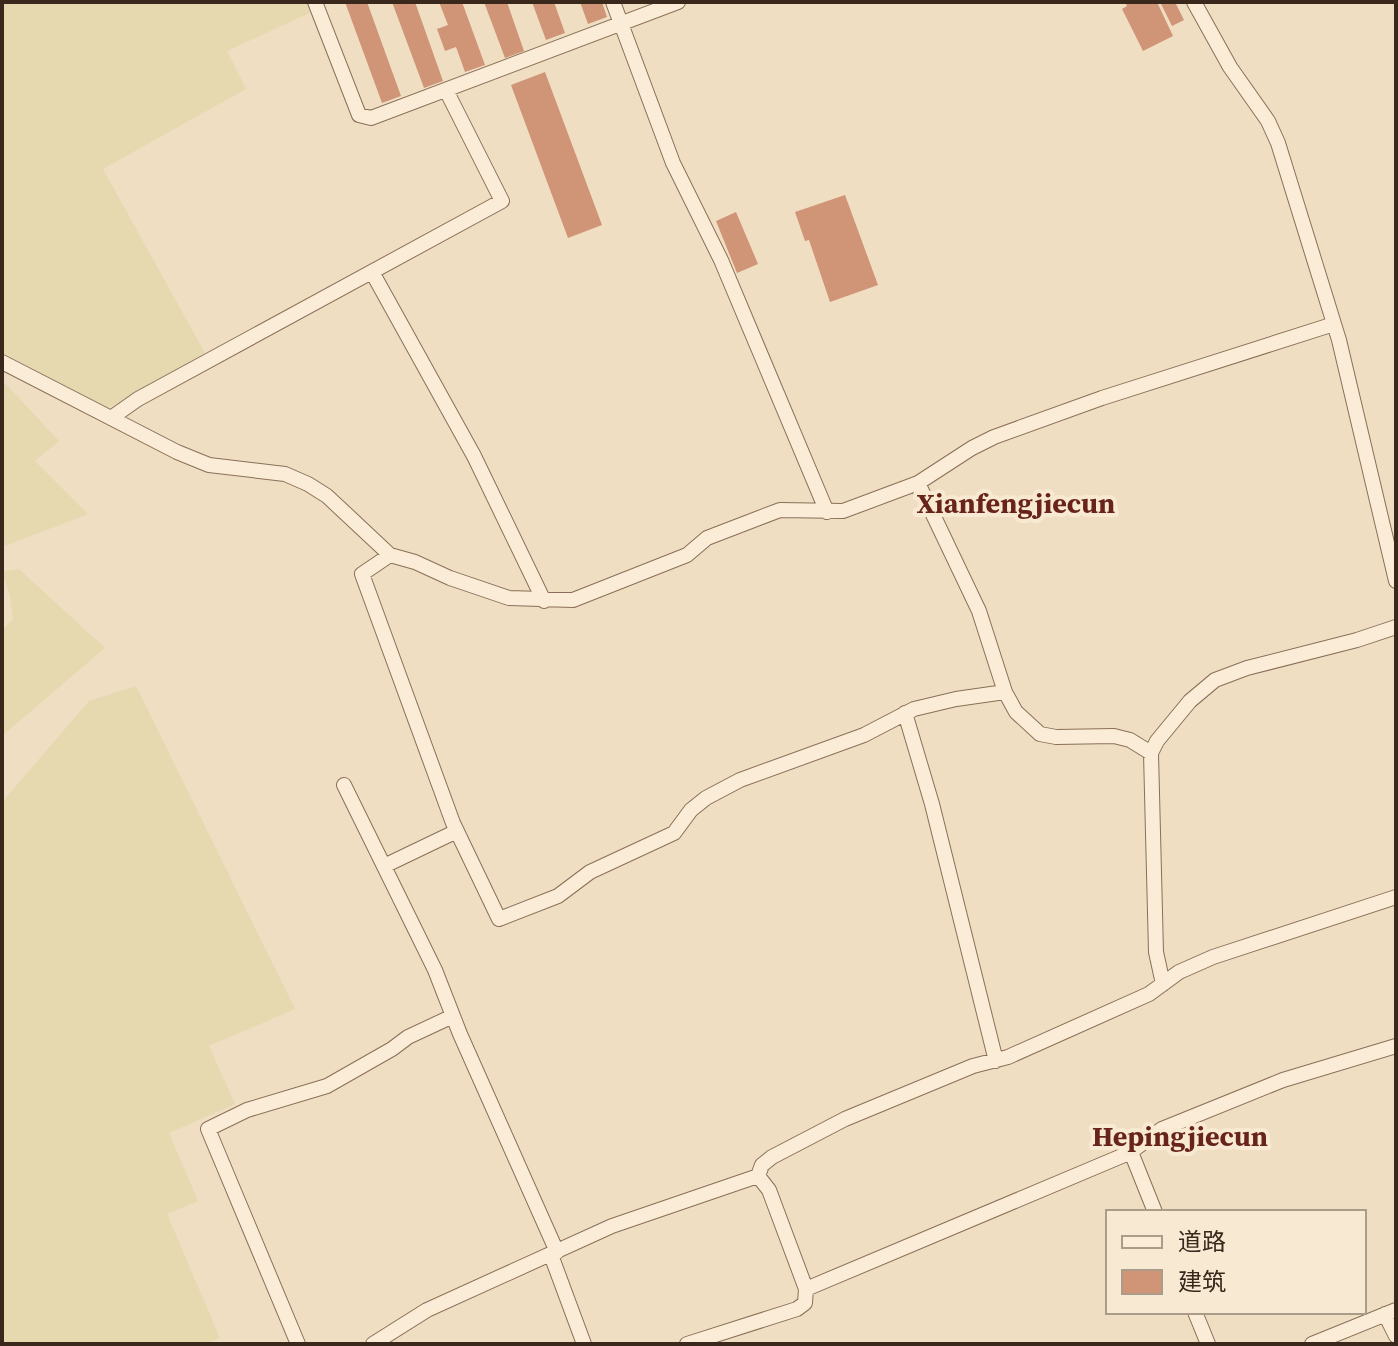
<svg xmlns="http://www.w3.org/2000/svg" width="1398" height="1346" font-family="'Source Serif 4','Noto Sans SC',serif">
	<rect width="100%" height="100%" fill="#f0dec2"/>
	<!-- farmland -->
	<path fill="#e6d8af" d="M 2,2 L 308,2 L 312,12 L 227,51 L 246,89 L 103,169 L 205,353 L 107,409 L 2,352 Z
		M 2,380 L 59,441 L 35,461 L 88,514 L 5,546 L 2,545 Z
		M 19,569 L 105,648 L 2,736 L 2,630 L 13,619 L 10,596 L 2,572 Z
		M 136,686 L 295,1009 L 209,1046 L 235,1104 L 169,1133 L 198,1201 L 167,1214 L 220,1338 L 207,1344 L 2,1344 L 2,802 L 89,701 Z"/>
	<!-- building -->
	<path fill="#d09476" d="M 345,2 L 367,2 L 401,96 L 382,103 Z
		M 392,2 L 415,2 L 443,81 L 424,88 Z
		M 439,2 L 462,2 L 485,65 L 465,72 L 456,47 L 445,51 L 437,29 L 448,25 Z
		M 484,2 L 507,2 L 524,51 L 505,58 Z
		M 532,2 L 554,2 L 565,33 L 546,40 Z
		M 580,2 L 602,2 L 607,17 L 588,24 Z
		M 1125,2 L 1157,2 L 1173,36 L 1143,51 L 1122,9 L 1127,6 Z
		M 1160,2 L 1175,2 L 1184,20 L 1172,26 Z
		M 545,72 L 602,225 L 568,238 L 511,85 Z
		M 845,195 L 878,285 L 830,302 L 809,240 L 805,241 L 795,212 Z
		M 736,212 L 758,264 L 737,273 L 716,221 Z"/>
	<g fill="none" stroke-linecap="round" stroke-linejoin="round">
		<!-- minor casing -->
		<g stroke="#8a6f58" stroke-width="16">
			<path id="minor" d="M 315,2 L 359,115 L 371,118 L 678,2
				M 613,2 L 673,163 L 721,260 L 827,512
				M 1194,2 L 1230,67 L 1268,121 L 1278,143 L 1339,340 L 1396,581
				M 372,272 L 474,456 L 544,601
				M 2,362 L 177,452 L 209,465 L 285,474 L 308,484 L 327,496 L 390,555 L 415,562 L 450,578 L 509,598 L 573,600 L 687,555 L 707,538 L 759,518 L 780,510 L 843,511 L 918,483 L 972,448 L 994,437 L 1102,398 L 1334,324
				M 111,418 L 138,399 L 502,201 L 446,90
				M 918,483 L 979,611 L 1005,692 L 1016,712 L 1040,734 L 1056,737 L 1114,736 L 1130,740 L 1151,753
				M 390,555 L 362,574 L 453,823 L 499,919 L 558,896 L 590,872 L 674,833 L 691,810 L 706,798 L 740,780 L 864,735 L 914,709 L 956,699 L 1005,692
				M 905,713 L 932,804 L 996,1061
				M 344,785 L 435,970 L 460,1034 L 557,1252
				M 384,866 L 457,831
				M 1163,984 L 1156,952 L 1153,833 L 1151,753 L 1157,741 L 1190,701 L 1215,680 L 1247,668 L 1357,640 L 1396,627
				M 1131,1152 L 1155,1212
				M 551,1255 L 584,1344
				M 806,1289 L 1129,1153 L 1162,1129 L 1283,1080 L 1396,1046
				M 1195,1312 L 1208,1344
				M 1385,1314 L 1396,1336
				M 298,1344 L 208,1129 L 247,1110 L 327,1086 L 392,1049 L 408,1037 L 453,1016
				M 373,1344 L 427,1310 L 612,1226 L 758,1176 L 762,1165 L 772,1157 L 845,1119 L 973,1066 L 1008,1057 L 1149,994 L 1179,972 L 1213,957 L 1396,897
				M 687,1344 L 797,1309 L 805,1303 L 806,1289 L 769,1190 L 758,1176
				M 1312,1344 L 1396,1310"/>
		</g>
		<!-- minor -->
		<use href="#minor" stroke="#faecd6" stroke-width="14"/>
	</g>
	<g text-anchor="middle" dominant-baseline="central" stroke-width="8" stroke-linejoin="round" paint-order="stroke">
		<!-- quarter labels -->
		<g font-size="28" font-weight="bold" fill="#68241b" stroke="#f7e9d2">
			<text x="1016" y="503">Xianfengjiecun</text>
			<text x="1180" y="1136">Hepingjiecun</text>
		</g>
	</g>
	<!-- border -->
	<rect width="1398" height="1346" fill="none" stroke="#3a281d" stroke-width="8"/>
	<!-- legend -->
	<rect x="1106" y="1210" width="260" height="104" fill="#f7e9d2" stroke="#ab9c8a" stroke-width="2"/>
	<rect x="1122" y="1236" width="40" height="12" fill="#faecd6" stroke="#ab9c8a" stroke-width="2"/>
	<text x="1178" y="1250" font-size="24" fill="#3a281d">道路</text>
	<rect x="1122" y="1270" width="40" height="24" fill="#d09476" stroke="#ab9c8a" stroke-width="2"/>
	<text x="1178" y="1290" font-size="24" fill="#3a281d">建筑</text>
</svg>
